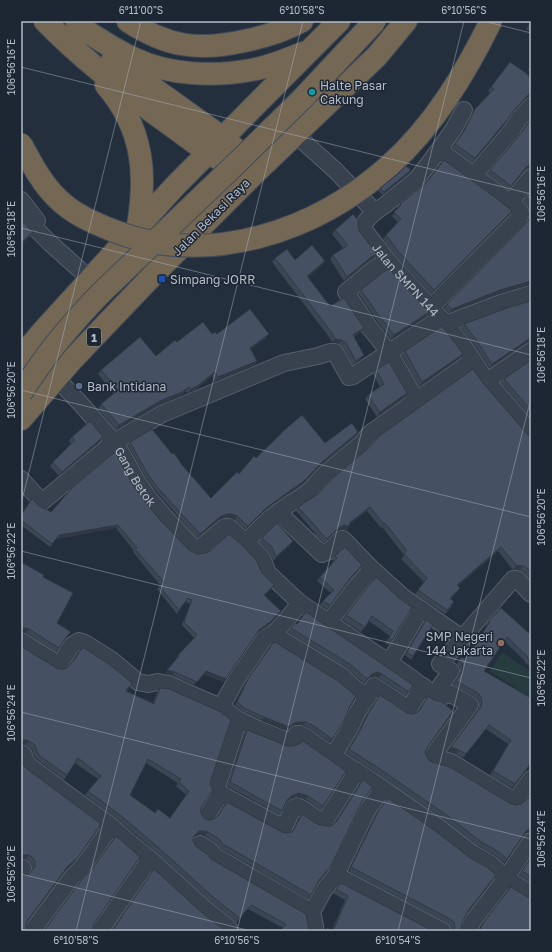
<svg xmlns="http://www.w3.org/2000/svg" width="552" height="952" font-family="'Golos Text',sans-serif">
	<rect width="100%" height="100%" fill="#242f3e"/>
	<!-- garden -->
	<path fill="#263c3f" d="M 502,652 L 531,672 L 531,698 L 490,671 Z"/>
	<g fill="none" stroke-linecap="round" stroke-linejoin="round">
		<!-- street casing -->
		<g stroke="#565f6c" stroke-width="18">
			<g id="street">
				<path id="s1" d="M 296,135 L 336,171 L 375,212 C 369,218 362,222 365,231 L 388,261 L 446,324 L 464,347 L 487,381 L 531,432"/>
				<path d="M 474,175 L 512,130 L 519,119 L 531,106"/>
				<path d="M 21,200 L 32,214 L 37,221"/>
				<path d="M 510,203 L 531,177"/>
				<path d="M 375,212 L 385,205 L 417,179 L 439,150 L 453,130 L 464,110"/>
				<path d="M 21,214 L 50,243 L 90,279"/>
				<path d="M 388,261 L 374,269 L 346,292 L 369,327 L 389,352 L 416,400"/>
				<path d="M 431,307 L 520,217 L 521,214 L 520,211 L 499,194 L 439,150"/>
				<path d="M 446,324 L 501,303 L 531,294"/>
				<path id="s2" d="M 56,378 L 80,403 L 114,442 L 121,452 L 137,481 L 148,497 L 165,517 L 193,547 L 197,548 L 201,547 L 225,527 L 229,527 L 246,542 L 262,558 L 268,573 L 300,603 L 403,672 L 434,695 L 440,697 L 451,694 L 470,705 L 432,757 L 451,762 L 513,800 L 518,797 L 531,779"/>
				<path d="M 487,381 L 531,351"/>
				<path d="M 21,479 L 42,502 L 114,442 L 162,414 L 284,363 L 318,356 L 330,352 L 335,352 L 349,377 L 353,376 L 441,318"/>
				<path d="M 278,512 L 322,554 L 329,551 L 341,539 L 343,539 L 372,569 L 356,587 L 329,622"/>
				<path d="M 246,542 L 269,519 L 291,503 L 301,497 L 309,491 L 325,474 L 361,444 L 369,434 L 473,360"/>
				<path d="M 372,569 L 403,597 L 462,638"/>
				<path d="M 273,634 L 342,676 L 356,689 L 368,697"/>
				<path d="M 21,641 L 58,664 L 63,659 L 72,645 L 79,641 L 85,643 L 112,660 L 138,682 L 148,684 L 158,682 L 169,684 L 186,692 L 221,707 L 239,720 L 258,729 L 288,741 L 293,739 L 296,734 L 300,734 L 306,737 L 333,756 L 372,781 L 437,826 L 472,853 L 491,864 L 506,878 L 531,894"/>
				<path d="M 389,663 L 421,609"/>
				<path d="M 434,695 L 451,671 L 440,664 L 513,579 L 517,579 L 531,594"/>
				<path d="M 221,707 L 238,677 L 264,639 C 268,636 272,635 275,632 C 284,624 292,613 300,603"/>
				<path d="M 21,753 L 24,755 L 25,760 L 31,767 L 70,796 L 111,826 L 129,842 L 150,859 L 204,908 L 228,927 L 230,931"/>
				<path d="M 333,756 L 350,728 L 357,713 L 374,686 L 409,709 L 423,686"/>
				<path d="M 221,794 L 284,828 L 293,808 L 297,806 C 306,809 316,821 325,821 L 357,771"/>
				<path d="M 207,815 L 221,794 L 217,787 L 239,720"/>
				<path d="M 200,844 L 211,851 L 213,855 L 312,912"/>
				<path d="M 21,870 L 23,868"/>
				<path d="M 336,875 L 443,931"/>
				<path d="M 32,931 L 73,876 L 82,867 L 94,851 L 111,826"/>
				<path d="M 100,931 L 150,859"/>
				<path d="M 315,931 L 315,926 L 312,912 L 324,890 L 336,875 L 368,809 L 383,789"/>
				<path d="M 468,931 L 473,921 L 506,878 L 531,841"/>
			</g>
		</g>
		<!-- highway casing -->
		<g stroke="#434c59" stroke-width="24">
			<path id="highway" d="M 45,21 C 84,61 127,94 172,126 C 190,139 208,154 228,164 C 235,167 243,170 251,173
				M 128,21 C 167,47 199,51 244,41 C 264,37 284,31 302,21
				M 77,25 C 96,37 114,50 135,59 C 169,75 214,77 251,70 C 269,67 286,60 303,53
				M 113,58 L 132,73 L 223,138 L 241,154 L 254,173
				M 106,85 C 143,128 147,173 138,226
				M 21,357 L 44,330 L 175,186 L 339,21
				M 21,419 L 71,361 L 154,274 L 254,174 L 377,56 L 406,21"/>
		</g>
		<!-- street -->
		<use href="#street" stroke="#38414e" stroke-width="16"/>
		<!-- highway -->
		<use href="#highway" stroke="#746855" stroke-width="22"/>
		<!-- highway-bridge casing -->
		<g stroke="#434c59" stroke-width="24" stroke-linecap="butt">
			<path id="highway-bridge" d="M 21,144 C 32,164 42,184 58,199 C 73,214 94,223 114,231 C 209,268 317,231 390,165 C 434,125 465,74 491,21
				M 21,393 C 33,375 45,357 59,340 C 73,323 87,307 102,292 L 243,157 L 302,99 L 375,21"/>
		</g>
		<!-- highway-bridge -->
		<use href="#highway-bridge" stroke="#746855" stroke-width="22"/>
	</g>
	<!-- wall -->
	<path fill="#3b4654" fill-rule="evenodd" d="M 531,21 L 531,32 L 526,29 Z
		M 510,62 L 529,97 L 524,100 L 513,112 L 504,124 L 472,163 L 452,148 L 461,135 L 473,113 L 490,93 L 488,91 Z
		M 531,65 L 531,72 L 528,70 Z
		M 531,119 L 531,168 L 528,168 L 524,171 L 509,190 L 487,174 L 521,133 Z
		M 410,172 L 383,195 L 378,191 L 380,188 Z
		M 531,192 L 531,285 L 528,285 L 498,294 L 449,313 L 444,308 L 447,304 L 528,221 L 530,217 L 530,211 L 529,208 L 523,202 Z
		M 400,204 L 512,211 L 509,214 L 431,294 L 395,255 L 383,239 L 386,235 L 398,223 L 392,216 L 398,209 L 397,208 Z
		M 358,226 L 360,232 L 374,258 L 368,262 L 344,281 L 330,259 L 333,255 L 343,248 L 332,234 L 335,230 Z
		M 275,258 L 325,261 L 322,265 L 308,277 L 330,306 L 364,328 L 361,332 L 354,337 L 361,359 L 353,365 L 343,347 L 339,344 L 332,342 L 329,337 L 272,262 Z
		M 361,290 L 426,316 L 391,339 L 377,321 L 359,294 Z
		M 464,324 L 531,342 L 526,343 L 490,368 L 472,342 L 461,328 Z
		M 217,334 L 266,338 L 251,349 L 257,361 L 254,365 L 215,382 L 212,376 L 194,391 L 187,393 L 186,391 L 179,397 L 157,406 L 116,430 L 98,409 L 101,404 L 114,394 L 98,374 L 101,370 L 156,356 L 177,342 Z
		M 405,351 L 463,354 L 460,358 L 419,387 L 402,355 Z
		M 531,360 L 531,417 L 501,383 L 504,379 Z
		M 376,370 L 404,398 L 377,417 L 365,399 L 368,395 L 380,387 L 373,374 Z
		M 483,383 L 527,434 L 531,437 L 531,580 L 524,573 L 520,570 L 513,570 L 498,551 L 458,586 L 457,592 L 451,599 L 452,606 L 445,614 L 415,594 L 424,582 L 401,559 L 404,555 L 382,527 L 381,528 L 367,511 L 350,524 L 346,530 L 341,530 L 335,532 L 324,543 L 315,534 L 315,533 L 296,511 L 298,507 Z
		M 358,432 L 354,437 L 319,467 L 303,484 L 263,511 L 246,529 L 235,520 L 230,518 L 224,518 L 219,520 L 197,538 L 156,491 L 145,476 L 128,445 L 130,442 L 172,454 L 211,498 L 256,458 L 281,433 L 325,443 Z
		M 72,437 L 100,441 L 59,476 L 50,466 L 53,462 L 71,444 L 69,441 Z
		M 131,482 L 143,499 L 160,520 L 189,550 L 197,554 L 262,573 L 271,589 L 265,595 L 279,614 L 268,626 L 256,634 L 233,668 L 224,682 L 203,674 L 194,685 L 173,675 L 165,674 L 176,659 L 178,655 L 194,638 L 182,625 L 190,604 L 185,601 L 177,614 L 157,589 L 160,585 L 133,552 L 134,551 L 116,528 L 56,539 L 50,547 L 21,525 L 21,515 L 38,505 L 51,512 Z
		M 262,538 L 290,545 L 273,561 L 269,552 L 259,542 Z
		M 335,556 L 362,565 L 349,581 L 327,609 L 320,605 L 323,601 L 331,593 L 317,581 L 334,561 L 332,560 Z
		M 43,577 L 57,623 L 68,636 L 65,639 L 56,652 L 26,633 L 22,632 Z
		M 400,599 L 392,640 L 388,645 L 385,643 L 390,636 L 369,621 L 361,632 L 343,620 L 346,615 Z
		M 489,621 L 531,635 L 531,667 L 524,662 L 525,661 L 504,641 L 484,671 L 531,763 L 512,788 L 490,775 L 508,744 L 486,729 L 463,758 L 456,754 L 448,751 L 478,710 L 479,706 L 479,701 L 475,697 L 453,685 L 459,676 L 460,672 L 460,667 L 457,664 L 461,657 L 465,659 L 487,626 L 486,625 Z
		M 424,623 L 433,625 L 411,660 L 405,655 Z
		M 291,628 L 413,685 L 406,696 L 379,678 L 375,677 L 369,678 L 364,683 L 347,668 L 288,632 Z
		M 273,643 L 350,706 L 344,721 L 330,742 L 311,729 L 304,725 L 296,724 L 292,726 L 287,730 L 262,720 L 244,712 L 235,705 L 246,682 Z
		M 21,646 L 56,668 L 126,691 L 153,703 L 157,692 L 160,688 L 202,806 L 200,810 L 202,815 L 205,819 L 210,820 L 287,833 L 292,832 L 299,818 L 302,814 L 317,824 L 326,826 L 331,826 L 362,801 L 331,866 L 318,882 L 308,899 L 220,848 L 216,843 L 205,836 L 201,835 L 196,835 L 194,837 L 193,840 L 195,845 L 211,859 L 309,931 L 283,928 L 248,909 L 236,923 L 234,920 L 210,901 L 156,852 L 117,819 L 85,795 L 98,779 L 75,763 L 64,780 L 38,760 L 34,756 L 32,749 L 26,745 L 21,744 ZM 146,763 L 178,783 L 176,786 L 186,795 L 170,818 L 155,813 L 130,795 Z
		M 380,695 L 407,713 L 412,714 L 416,713 L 419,711 L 428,696 L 427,748 L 425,752 L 426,756 L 429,760 L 511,804 L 516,805 L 521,804 L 528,799 L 527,832 L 524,835 L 504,863 L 496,856 L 477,845 L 442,818 L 377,773 L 346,753 L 358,733 L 365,718 Z
		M 247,730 L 346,771 L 321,810 L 305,799 L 296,797 L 289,800 L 286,802 L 282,811 L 280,815 L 227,786 L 245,733 Z
		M 21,763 L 75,861 L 65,870 L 27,922 L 26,925 L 26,930 L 21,931 L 26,875 L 30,873 L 32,871 L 32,865 L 29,861 L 26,859 L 21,859 Z
		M 388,798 L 468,912 L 462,923 L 461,928 L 462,931 L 452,931 L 451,926 L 447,923 L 349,871 L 376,814 Z
		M 531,858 L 531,883 L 519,875 Z
		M 341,883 L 433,931 L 325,931 L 327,928 L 332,930 L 345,900 L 333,893 Z"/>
	<!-- shaded-wall -->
	<path fill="#303945" d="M 531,93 L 531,97 L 529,97 L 524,100 L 512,113 L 515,109 L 527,96 Z
		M 507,120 L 504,124 L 472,163 L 475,158 Z
		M 531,164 L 531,168 L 528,168 L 524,171 L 509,190 L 526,167 Z
		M 411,170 L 410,172 L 383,195 L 384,192 Z
		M 512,211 L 509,214 L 431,294 L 434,290 Z
		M 33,232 L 30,236 L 21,245 L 21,243 Z
		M 377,254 L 374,258 L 368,262 L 344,281 L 347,277 L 371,257 Z
		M 325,261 L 322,265 L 304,280 L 307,276 Z
		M 531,281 L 531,285 L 528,285 L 498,294 L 449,313 L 452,309 L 500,290 Z
		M 429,312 L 426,316 L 391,339 L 394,335 Z
		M 364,328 L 361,332 L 351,339 L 353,335 Z
		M 269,334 L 266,338 L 247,352 L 250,348 Z
		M 531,338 L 531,342 L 526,343 L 490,368 L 492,364 L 529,339 Z
		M 335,339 L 342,340 L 339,344 L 332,342 Z
		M 463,354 L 460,358 L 419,387 L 422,382 Z
		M 364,355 L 361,359 L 353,365 L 356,361 Z
		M 257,361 L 254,365 L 215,382 L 218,377 Z
		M 215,372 L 212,376 L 194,391 L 187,393 L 191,389 Z
		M 189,387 L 186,391 L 179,397 L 157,406 L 116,430 L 119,425 L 160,401 Z
		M 407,393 L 404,398 L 377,417 L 380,412 Z
		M 357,434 L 354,437 L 319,467 L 303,484 L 263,511 L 246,529 L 248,526 L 266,508 Z
		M 103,437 L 100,441 L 59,476 L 62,472 Z
		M 370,507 L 367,511 L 348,526 L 350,524 L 346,530 L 341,530 L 335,532 L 324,543 L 327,539 L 338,528 L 349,523 Z
		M 227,514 L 232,514 L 237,516 L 235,520 L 230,518 L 224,518 L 219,520 L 197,538 L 200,534 L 221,516 Z
		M 118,525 L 116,528 L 56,539 L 59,535 Z
		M 293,541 L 290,545 L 273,561 L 276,557 Z
		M 501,547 L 498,551 L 454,589 L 457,585 Z
		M 516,565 L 523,566 L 520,570 L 513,570 Z
		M 460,588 L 457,592 L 447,602 L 450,598 Z
		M 281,611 L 279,614 L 268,626 L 256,634 L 259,630 Z
		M 21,628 L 25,628 L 29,629 L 26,633 L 21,632 Z
		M 167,670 L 175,672 L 173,675 L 165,674 Z
		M 206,671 L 226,679 L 224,682 L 203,674 L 194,685 Z
		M 378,672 L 382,674 L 379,678 L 375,677 L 369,678 L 364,683 L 372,674 Z
		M 264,717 L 294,723 L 298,722 L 306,722 L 304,725 L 296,724 L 292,726 L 287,730 L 262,720 Z
		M 21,740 L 25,740 L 29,741 L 26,745 L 21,744 Z
		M 451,747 L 459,750 L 456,754 L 448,751 Z
		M 299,793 L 308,796 L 305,799 L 296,797 L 289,800 L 285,804 L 291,796 Z
		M 101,824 L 75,861 L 65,870 L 68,866 Z
		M 530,828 L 531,828 L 531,832 L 527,832 L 523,835 L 526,831 Z
		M 199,831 L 204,831 L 208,832 L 205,836 L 201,835 L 196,835 L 192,839 L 195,835 Z
		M 23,855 L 29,855 L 26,859 L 21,859 L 21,856 Z"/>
	<!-- building -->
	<path fill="#455162" stroke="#303945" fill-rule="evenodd" d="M 510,62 L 526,73 L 531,79 L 531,93 L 527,96 L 515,109 L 507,120 L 475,158 L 455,144 L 464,131 L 475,109 L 494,89 L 491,87 Z
		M 531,119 L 531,164 L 526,167 L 511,186 L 490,170 L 522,132 Z
		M 444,160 L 496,198 L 512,211 L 434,290 L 398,251 L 386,235 L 401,219 L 394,212 L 401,205 L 400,204 L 426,183 Z
		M 406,166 L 411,170 L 384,192 L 380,188 L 399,173 Z
		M 531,192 L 531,203 L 526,197 Z
		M 353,214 L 358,220 L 358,226 L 360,232 L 377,254 L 371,257 L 347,277 L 333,255 L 348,245 L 335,230 Z
		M 531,217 L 531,281 L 500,290 L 452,309 L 447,304 L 530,219 Z
		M 23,222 L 33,232 L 21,243 L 21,224 Z
		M 312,245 L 325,261 L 307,276 L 330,306 L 344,298 L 364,328 L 353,335 L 364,355 L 356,361 L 346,343 L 342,340 L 335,339 L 332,333 L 275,258 L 287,249 L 295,260 Z
		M 389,269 L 429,312 L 394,335 L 380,317 L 361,290 L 382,273 Z
		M 531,301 L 531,338 L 529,339 L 492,364 L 475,338 L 464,324 L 507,308 Z
		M 250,309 L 269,334 L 250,348 L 257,361 L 218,377 L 215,372 L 197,386 L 191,389 L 189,387 L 182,392 L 160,401 L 119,425 L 101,404 L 118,390 L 101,370 L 140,337 L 156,356 L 175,340 L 177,342 L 203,322 L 212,334 L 215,332 L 217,334 Z
		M 442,326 L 463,354 L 422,382 L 405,351 Z
		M 531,360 L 531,410 L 504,379 Z
		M 389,362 L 407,393 L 380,412 L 368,395 L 384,384 L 376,370 Z
		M 473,369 L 483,383 L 527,434 L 531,437 L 531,573 L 527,568 L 523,566 L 516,565 L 501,547 L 457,585 L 460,588 L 450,598 L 454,602 L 447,610 L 418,590 L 427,578 L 404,554 L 407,551 L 385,523 L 384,524 L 370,507 L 349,523 L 350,524 L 349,526 L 344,525 L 338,528 L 327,539 L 318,530 L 318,529 L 298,507 L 318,494 L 334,477 L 370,447 L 378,437 Z
		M 302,415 L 325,443 L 352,423 L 358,432 L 321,463 L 305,480 L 266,508 L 248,526 L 237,516 L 232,514 L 227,514 L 221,516 L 200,534 L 158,488 L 147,473 L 130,442 L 152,429 L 172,454 L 174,453 L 182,465 L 211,498 L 237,472 L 239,474 L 254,456 L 256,458 L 281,434 L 281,433 Z
		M 90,421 L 103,437 L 62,472 L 53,462 L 75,440 L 72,437 Z
		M 115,452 L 131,482 L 143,499 L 160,520 L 189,550 L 197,554 L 206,553 L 210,551 L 229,534 L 242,545 L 256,560 L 262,573 L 274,585 L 264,595 L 281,611 L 270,622 L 259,630 L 233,668 L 226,679 L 206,671 L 197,682 L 175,672 L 167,670 L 179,656 L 178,655 L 197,635 L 184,622 L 192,600 L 188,598 L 179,610 L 159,586 L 164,582 L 135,549 L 137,548 L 118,525 L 59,535 L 52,544 L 21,520 L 21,515 L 32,499 L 38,505 L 41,507 L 44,508 L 51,512 L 72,488 Z
		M 277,523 L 293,541 L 276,557 L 272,547 L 262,538 Z
		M 345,547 L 362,565 L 351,577 L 330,605 L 323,601 L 334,590 L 320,577 L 337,558 L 335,556 Z
		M 21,562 L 44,575 L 43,577 L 73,593 L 57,623 L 71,632 L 67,636 L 59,648 L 29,629 L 25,628 L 21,628 Z
		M 376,577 L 400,599 L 412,607 L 392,640 L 389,638 L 393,631 L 372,616 L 365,627 L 346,615 L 367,588 Z
		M 501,608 L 531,635 L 531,661 L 527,658 L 528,657 L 507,637 L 484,671 L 531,698 L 531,763 L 515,784 L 493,771 L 511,740 L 489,725 L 466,754 L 459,750 L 451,747 L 481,707 L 482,702 L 481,697 L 478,693 L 456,681 L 462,672 L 463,668 L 462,663 L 460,660 L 461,657 L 465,659 L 490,622 L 489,621 Z
		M 306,612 L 413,685 L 409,692 L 382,674 L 378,672 L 372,674 L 367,679 L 350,664 L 291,628 L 296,623 L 297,624 Z
		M 426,620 L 433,625 L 413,656 L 407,652 Z
		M 275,642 L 338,681 L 356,696 L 350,706 L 344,721 L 332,739 L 314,726 L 306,722 L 298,722 L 294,723 L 289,727 L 264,717 L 246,709 L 237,702 L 248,679 L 273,643 Z
		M 21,646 L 56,668 L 60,669 L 64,669 L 68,667 L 74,660 L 82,648 L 84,648 L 109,664 L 132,683 L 126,691 L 154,704 L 160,688 L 169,689 L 219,711 L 231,720 L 211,780 L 210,784 L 213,790 L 202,806 L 200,810 L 202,815 L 205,819 L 210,820 L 214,819 L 218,816 L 227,802 L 282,832 L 287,833 L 292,832 L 295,828 L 302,814 L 317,824 L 326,826 L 331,826 L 336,822 L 363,780 L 373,787 L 362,801 L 331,866 L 319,880 L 311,895 L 223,844 L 219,839 L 208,832 L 204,831 L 199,831 L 195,835 L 193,840 L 195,845 L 198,848 L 207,854 L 211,859 L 306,914 L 309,931 L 280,931 L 286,924 L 251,905 L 239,919 L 237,916 L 213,897 L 159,848 L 120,815 L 88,791 L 101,776 L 78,758 L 67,775 L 40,756 L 37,752 L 35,745 L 29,741 L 25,740 L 21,740 ZM 148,759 L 181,779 L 179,782 L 189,791 L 170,818 L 158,809 L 155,813 L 130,795 Z
		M 380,695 L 407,713 L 412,714 L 416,713 L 420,710 L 428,696 L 434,700 L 442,702 L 453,711 L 427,748 L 425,752 L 426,756 L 429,760 L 432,762 L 450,767 L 511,804 L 516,805 L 521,804 L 528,799 L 531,795 L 531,828 L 526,831 L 507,859 L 499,852 L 480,841 L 445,814 L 380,769 L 349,749 L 361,729 L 368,714 Z
		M 247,730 L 287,746 L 293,746 L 299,744 L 303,741 L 346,771 L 323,806 L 308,796 L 299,793 L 291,796 L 287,800 L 282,811 L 230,782 Z
		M 21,763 L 27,769 L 101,824 L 78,857 L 68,866 L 27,921 L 26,925 L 27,931 L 21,931 L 21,875 L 26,875 L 30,873 L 35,867 L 35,861 L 32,857 L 29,855 L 23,855 L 21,856 Z
		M 388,798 L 434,830 L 469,857 L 488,868 L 496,875 L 468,911 L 462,923 L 461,928 L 462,931 L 454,931 L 455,926 L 454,922 L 450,919 L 351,867 L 379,810 Z
		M 116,836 L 140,857 L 95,922 L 93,926 L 94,931 L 44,931 L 83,878 L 92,869 Z
		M 531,858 L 531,877 L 522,871 Z
		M 154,869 L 200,911 L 223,929 L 225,931 L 112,931 Z
		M 341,883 L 433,931 L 326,931 L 327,928 L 333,931 L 348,896 L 336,889 Z
		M 511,887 L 529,898 L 531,899 L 531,931 L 479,931 L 484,922 Z"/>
	<!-- ticks -->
	<path fill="none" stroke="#b4bcc9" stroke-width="1" stroke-opacity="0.45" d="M 483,21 L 531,33M 21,67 L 531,194M 21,228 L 531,355M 21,390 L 531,517M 21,504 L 141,21M 21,551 L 531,678M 21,712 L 531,839M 21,874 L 251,931M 76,931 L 303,21M 237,931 L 464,21M 398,931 L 531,398"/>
	<!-- markers -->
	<circle fill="#0f9aa8" stroke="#1d2633" stroke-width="1.5" cx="312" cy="92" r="4"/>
	<rect fill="#1a4fb4" stroke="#1d2633" stroke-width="1.5" x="158" y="275" width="8" height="8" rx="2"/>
	<circle fill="#5c6f8a" stroke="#1d2633" stroke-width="1.5" cx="79" cy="386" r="4"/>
	<circle fill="#8d6e63" stroke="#1d2633" stroke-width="1.5" cx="501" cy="643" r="4"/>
	<g text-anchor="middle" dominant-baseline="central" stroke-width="3" stroke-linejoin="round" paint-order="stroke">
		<!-- shield labels -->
		<rect fill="#1d2633" stroke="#878f9c" stroke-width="1" x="87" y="328" width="14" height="18" rx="3"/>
		<g font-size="11" font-weight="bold" fill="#b4bcc9">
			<text x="94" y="337">1</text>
		</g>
		<!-- poi labels -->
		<g font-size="12" fill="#b4bcc9" stroke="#1d2633" text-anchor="start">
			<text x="320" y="85">Halte Pasar<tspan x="320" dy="14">Cakung</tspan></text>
			<text x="170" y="279">Simpang JORR</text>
			<text x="87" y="386">Bank Intidana</text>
			<text x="493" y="636" text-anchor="end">SMP Negeri<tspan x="493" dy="14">144 Jakarta</tspan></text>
		</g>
		<!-- street labels -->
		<g font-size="12" fill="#b4bcc9" stroke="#1d2633">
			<text transform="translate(211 217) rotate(-45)">Jalan Bekasi Raya</text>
			<text stroke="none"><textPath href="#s1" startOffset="197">Jalan SMPN 144</textPath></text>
			<text stroke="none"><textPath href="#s2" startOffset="127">Gang Betok</textPath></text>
		</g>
	</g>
	<!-- border -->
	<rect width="552" height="952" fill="none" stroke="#1d2633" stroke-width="44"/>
	<rect x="22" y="22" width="508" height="908" fill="none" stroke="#b4bcc9" stroke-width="1.5"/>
	<g font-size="10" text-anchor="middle" fill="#b4bcc9">
		<text x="141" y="14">6°11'00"S</text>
		<text x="302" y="14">6°10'58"S</text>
		<text x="464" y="14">6°10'56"S</text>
		<text transform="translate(11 67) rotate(-90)" y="4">106°56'16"E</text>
		<text transform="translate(541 194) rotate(-90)" y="4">106°56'16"E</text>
		<text transform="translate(11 229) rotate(-90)" y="4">106°56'18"E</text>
		<text transform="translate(541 355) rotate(-90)" y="4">106°56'18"E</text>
		<text transform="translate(11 390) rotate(-90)" y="4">106°56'20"E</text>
		<text transform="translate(541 517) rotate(-90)" y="4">106°56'20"E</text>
		<text transform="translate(11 551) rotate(-90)" y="4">106°56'22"E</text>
		<text transform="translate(541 678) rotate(-90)" y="4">106°56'22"E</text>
		<text transform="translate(11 713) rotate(-90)" y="4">106°56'24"E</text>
		<text transform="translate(541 839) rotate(-90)" y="4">106°56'24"E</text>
		<text transform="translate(11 874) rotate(-90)" y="4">106°56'26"E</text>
		<text x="76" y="944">6°10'58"S</text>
		<text x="237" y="944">6°10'56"S</text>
		<text x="398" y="944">6°10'54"S</text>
	</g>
</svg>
